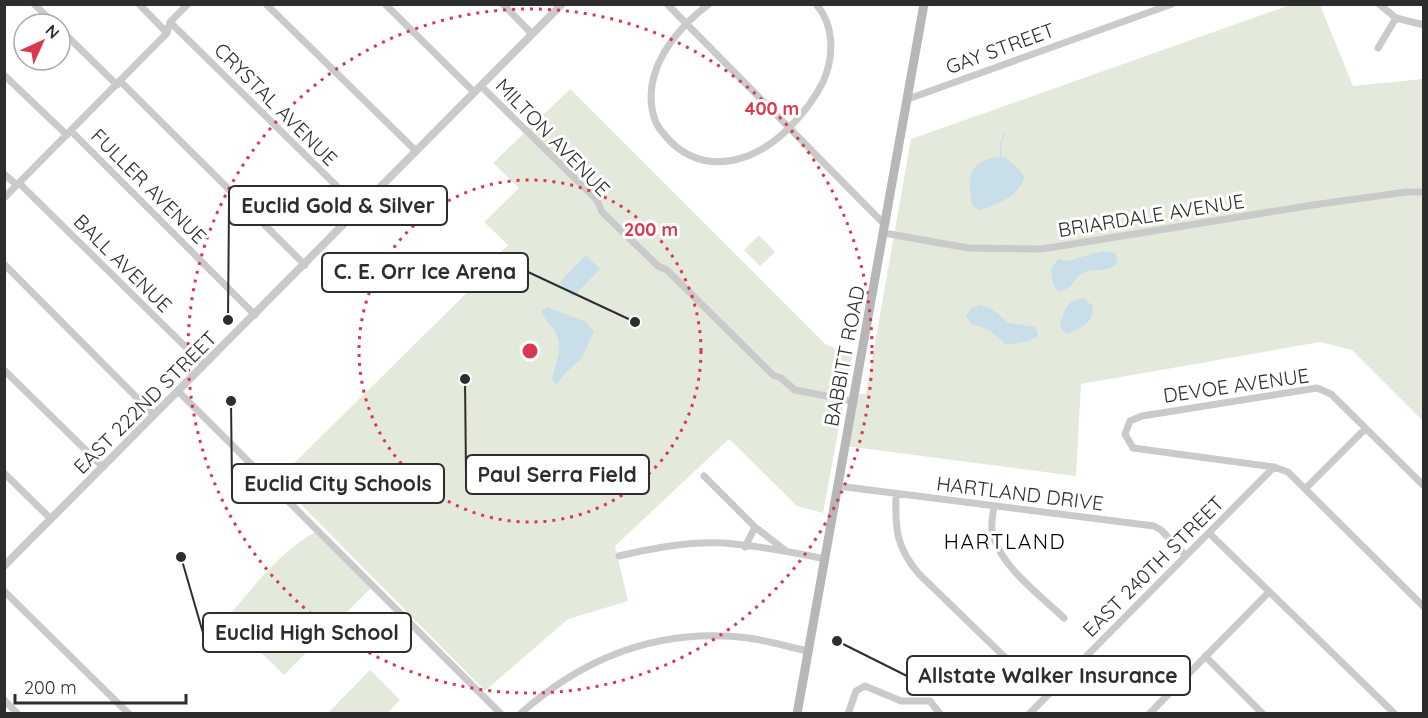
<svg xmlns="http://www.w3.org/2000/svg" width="1428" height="718" font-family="Quicksand,sans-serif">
	<rect width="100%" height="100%" fill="#fff"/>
	<!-- green -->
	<path fill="#e4eadb" d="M 1290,5 L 1320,5 L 1353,86 L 1423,79 L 1423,421 L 1352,350 L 1320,342 L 1081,384 L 1076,476 L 845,446 L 854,394 L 866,394 L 911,139 Z
		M 570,89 L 824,343 L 852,357 L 823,513 L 797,506 L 729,439 L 615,546 L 628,601 L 568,619 L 485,691 L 277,480 L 491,269 L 488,265 L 508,245 L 484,222 L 519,188 L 493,163 Z
		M 759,235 L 775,252 L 760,266 L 744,250 Z
		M 318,531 L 372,587 L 284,675 L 226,618 C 255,587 278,551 318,531 Z
		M 370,670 L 400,700 L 387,713 L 328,713 Z"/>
	<!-- water -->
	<path fill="#c8dee8" d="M 1005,157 L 1019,169 L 1024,177 C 1020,197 997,203 980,211 L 972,205 C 967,175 969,158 1005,157 Z
		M 1102,251 L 1115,253 L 1118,262 C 1109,273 1098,268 1086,272 C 1074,276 1072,291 1058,291 L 1053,284 L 1051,270 L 1058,259 L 1068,261 Z
		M 586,255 L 600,269 L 573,297 L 559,283 Z
		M 1083,298 L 1093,306 C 1094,323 1080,329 1066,334 L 1060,327 C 1063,313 1066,300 1083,298 Z
		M 980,305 L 990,308 L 1009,323 L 1035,327 L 1038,333 L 1037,337 L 1029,341 L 1006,345 L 991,331 L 971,323 L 966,317 L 970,309 Z
		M 547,307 L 586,322 L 594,332 L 581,359 L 566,372 L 557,384 L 552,380 C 555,363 565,348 555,331 C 550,324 544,319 541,311 Z"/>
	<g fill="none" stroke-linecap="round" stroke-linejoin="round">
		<!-- stream -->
		<path stroke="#c8dee8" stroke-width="1.5" d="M 1001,157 L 1001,142 L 1005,134"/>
		<!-- minor -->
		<path stroke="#cacaca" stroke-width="7" d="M 34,4 L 55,24
			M 139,4 L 167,33
			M 266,4 L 416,151
			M 385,4 L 474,92
			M 503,4 L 532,34
			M 667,4 L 885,225
			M 709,4 C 675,30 639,73 655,120 C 658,129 667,138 674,145 C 711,176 756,160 788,129 C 802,115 814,100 823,82 C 834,57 835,26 816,4
			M 1379,4 L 1396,18 L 1424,25
			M 170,22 L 360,209
			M 60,29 L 117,85
			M 1378,48 L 1396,18
			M 4,75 L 67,135
			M 121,82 L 305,265
			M 481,86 L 597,200 L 602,212 L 658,266 L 667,270 L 773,375 L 781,378 L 795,390 L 852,401
			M 908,99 L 1172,4
			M 71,131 L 255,315
			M 4,174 L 17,185
			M 19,183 L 204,365
			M 4,198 L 167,33 L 170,22 L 188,4
			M 884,233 L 968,248 L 1042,249 L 1313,205 L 1406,192 L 1424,192
			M 4,264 L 154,415
			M 4,370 L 103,467
			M 178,391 L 501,714
			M 4,473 L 51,519
			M 704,476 L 755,527 L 786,551
			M 838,486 L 1154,526 L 1161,530 L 1186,556
			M 1424,486 L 1331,394 L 1317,388 L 1142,416 L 1130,421 L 1125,434 L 1133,448 L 1274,467 L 1288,472 L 1424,607
			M 1305,489 L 1365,429
			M 896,495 C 895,529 896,547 919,574 L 1015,667 L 1035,680 L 1049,694
			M 994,507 C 993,514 991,523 992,530 C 997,564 1041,596 1064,618
			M 1209,533 L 1395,714
			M 745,547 L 755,527
			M 619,556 C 652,548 689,541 724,543 C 758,546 792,552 825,559
			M 4,591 L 129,714
			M 1205,656 L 1263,714
			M 4,700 L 18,714
			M 520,714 C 585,656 661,627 749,638 C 769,641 789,647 808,651
			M 848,714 L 856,691 L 865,686 L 901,701 L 930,701 L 940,714
			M 1029,714 L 1274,467
			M 1149,714 L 1269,592"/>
		<!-- tertiary -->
		<path stroke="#cacaca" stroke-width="8" d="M 4,566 L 562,4"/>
		<!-- secondary -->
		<path stroke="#b7b7b7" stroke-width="9" d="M 797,714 L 924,4"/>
	</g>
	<!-- distance rings -->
	<g fill="none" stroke="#d9394f" stroke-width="3" stroke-dasharray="3 6">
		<circle cx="530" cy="351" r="171"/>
		<circle cx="530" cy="351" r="342"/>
	</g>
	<g text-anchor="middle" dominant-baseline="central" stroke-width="6" stroke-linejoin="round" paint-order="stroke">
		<!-- street labels -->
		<g font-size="20" fill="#2d2d2d" stroke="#fff">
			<text transform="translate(1000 48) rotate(-20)">GAY STREET</text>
			<text transform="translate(276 104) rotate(45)">CRYSTAL AVENUE</text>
			<text transform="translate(553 137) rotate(46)">MILTON AVENUE</text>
			<text transform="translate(149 186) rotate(45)">FULLER AVENUE</text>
			<text transform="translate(1151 215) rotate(-9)">BRIARDALE AVENUE</text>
			<text transform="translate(123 263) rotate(45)">BALL AVENUE</text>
			<text transform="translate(844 356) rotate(-79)">BABBITT ROAD</text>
			<text transform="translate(1236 385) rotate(-8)">DEVOE AVENUE</text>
			<text transform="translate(145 402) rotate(-45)">EAST 222ND STREET</text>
			<text transform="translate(1020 493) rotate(7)">HARTLAND DRIVE</text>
			<text transform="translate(1153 566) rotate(-45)">EAST 240TH STREET</text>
		</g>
		<!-- neighbourhood labels -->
		<g font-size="21" letter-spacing="1.5" fill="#000" stroke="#fff">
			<text x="1005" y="541">HARTLAND</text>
		</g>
	</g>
	<circle cx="530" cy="351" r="9" fill="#d9394f" stroke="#fff" stroke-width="3"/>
	<g font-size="18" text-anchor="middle" font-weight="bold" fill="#d9394f" stroke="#fff" stroke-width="6" stroke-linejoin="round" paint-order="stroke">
		<text x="772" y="115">400 m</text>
		<text x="651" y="236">200 m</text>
	</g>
	<!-- callouts -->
	<path fill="none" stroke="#2d2d2d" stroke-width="2" d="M228 320L229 205M635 322L528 272M465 379L466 474M231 401L232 484M181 557L203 633M837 641L907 676"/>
	<g fill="#2d2d2d" stroke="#fff" stroke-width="2">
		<circle cx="228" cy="320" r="6"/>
		<circle cx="635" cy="322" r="6"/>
		<circle cx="465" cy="379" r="6"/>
		<circle cx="231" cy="401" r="6"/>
		<circle cx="181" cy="557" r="6"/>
		<circle cx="837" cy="641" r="6"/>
	</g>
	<g fill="#fff" stroke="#2d2d2d" stroke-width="2">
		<rect x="229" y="186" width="218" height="39" rx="6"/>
		<rect x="322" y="253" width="206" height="39" rx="6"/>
		<rect x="466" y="455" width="183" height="39" rx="6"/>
		<rect x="232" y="464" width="212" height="39" rx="6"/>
		<rect x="203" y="613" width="208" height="39" rx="6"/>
		<rect x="907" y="656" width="283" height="39" rx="6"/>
	</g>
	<g font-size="21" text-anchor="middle" font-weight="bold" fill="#2d2d2d">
		<text x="338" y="213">Euclid Gold &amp; Silver</text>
		<text x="425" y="279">C. E. Orr Ice Arena</text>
		<text x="557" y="482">Paul Serra Field</text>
		<text x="338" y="491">Euclid City Schools</text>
		<text x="307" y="640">Euclid High School</text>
		<text x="1048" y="683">Allstate Walker Insurance</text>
	</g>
	<!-- border -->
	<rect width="1428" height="718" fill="none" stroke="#2d2d2d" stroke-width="12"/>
	<!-- north arrow -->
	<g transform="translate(42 42) rotate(45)"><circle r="28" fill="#ffffff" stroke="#ababab" stroke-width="1.5"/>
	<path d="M0-4.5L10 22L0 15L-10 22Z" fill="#d9394f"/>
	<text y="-9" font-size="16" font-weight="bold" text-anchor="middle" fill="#2d2d2d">N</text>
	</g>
	<!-- scale -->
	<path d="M15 694v9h171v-9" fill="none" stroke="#2d2d2d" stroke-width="3"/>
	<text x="24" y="694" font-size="18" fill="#2d2d2d" stroke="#ffffff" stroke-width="4.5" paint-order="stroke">200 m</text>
</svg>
